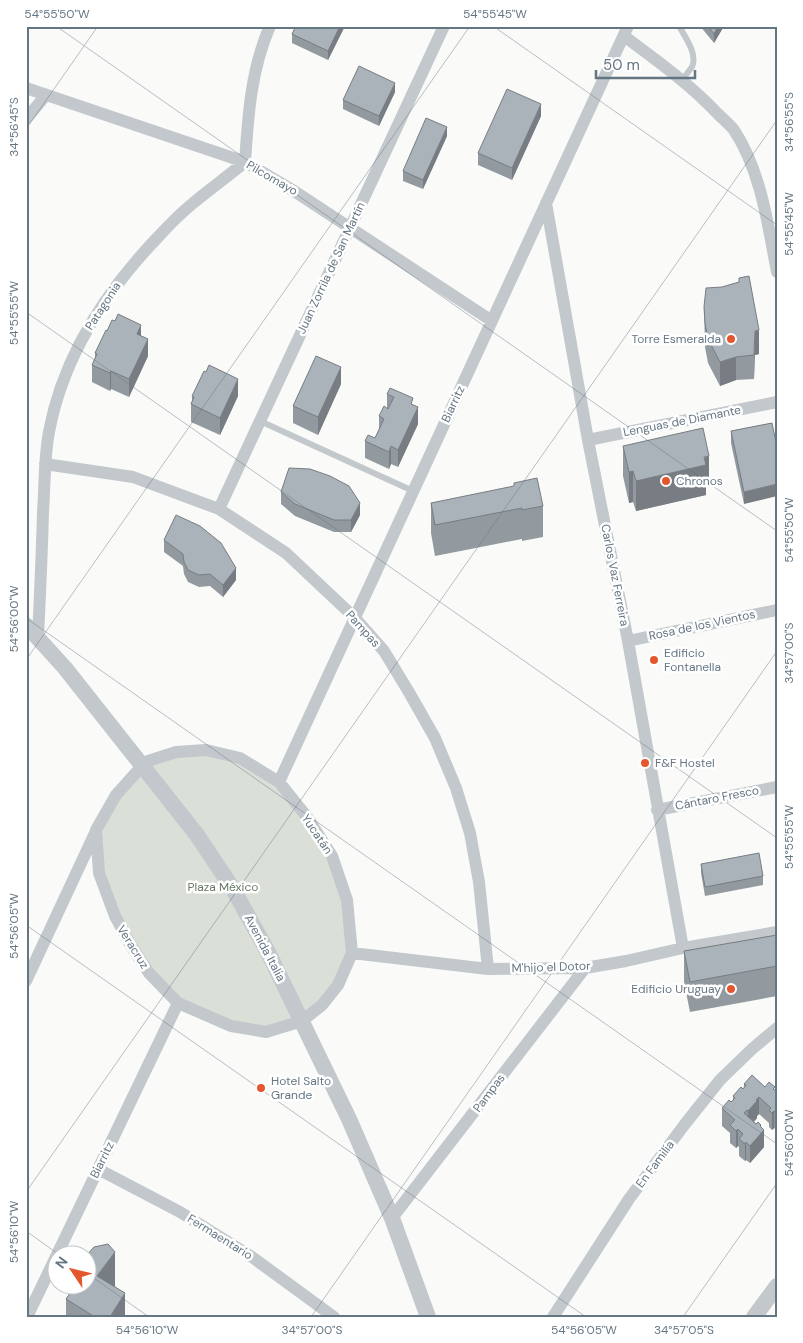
<svg xmlns="http://www.w3.org/2000/svg" width="803" height="1343" font-family="'DM Sans',sans-serif">
	<rect width="100%" height="100%" fill="#fafaf8"/>
	<!-- green -->
	<path fill="#dadfd7" d="M 176,752 L 240,758 L 279,782 L 332,856 L 352,953 L 322,1005 L 266,1032 L 200,1013 L 149,973 L 99,873 L 96,830 L 142,766 Z"/>
	<g fill="none" stroke-linecap="round" stroke-linejoin="round">
		<!-- service -->
		<path stroke="#c3c8cc" stroke-width="6" d="M 679,26 C 685,37 698,54 692,67 C 689,71 685,76 682,80
			M 260,421 L 413,491"/>
		<!-- minor -->
		<path stroke="#c3c8cc" stroke-width="12" d="M 624,36 C 656,60 690,84 718,114 C 723,119 729,124 734,130 C 761,171 768,225 777,272
			M 26,88 L 245,162 L 294,191 L 492,321
			M 26,119 L 46,95
			M 546,203 L 588,440 L 628,641 L 683,948
			M 588,440 L 777,402
			M 45,464 L 133,477 L 219,509 L 286,553 L 354,617 L 384,651 L 410,694 L 435,738 L 456,788 L 470,833 L 479,882 L 488,969
			M 219,509 L 444,26
			M 38,637 C 40,595 42,553 43,512 C 45,485 44,458 49,432 C 63,356 106,291 159,236 C 169,225 180,214 192,204 C 209,190 228,176 245,162 C 248,116 251,69 270,26
			M 628,641 L 777,610
			M 206,750 L 240,758 L 279,782 L 307,817 L 332,856 L 347,900 L 352,953 L 338,985 L 322,1005 L 302,1021 L 266,1032 L 231,1026 L 178,1003 L 149,973 L 130,944 L 115,916 L 99,873 L 96,830 L 116,795 L 142,766 L 148,761 L 176,752 Z
			M 279,782 L 628,26
			M 657,810 L 777,787
			M 352,953 L 488,969 L 585,968 L 626,961 L 683,948 L 777,932
			M 26,981 L 95,833
			M 98,1169 L 180,1212 L 252,1257 L 334,1317
			M 392,1218 L 585,968
			M 27,1317 L 178,1003
			M 553,1317 L 629,1199 L 685,1124 L 720,1080 L 752,1049 L 777,1028"/>
		<!-- tertiary -->
		<path stroke="#c3c8cc" stroke-width="16" d="M 26,625 L 65,668 L 197,835 L 233,889 L 269,954 L 349,1119 L 392,1218 L 428,1317
			M 754,1317 L 777,1286"/>
	</g>
	<!-- wall -->
	<path fill="#929a9f" d="M 296,26 L 345,26 L 328,60 L 292,43 L 292,34 Z
		M 700,26 L 724,26 L 714,43 Z
		M 395,92 L 379,126 L 343,109 L 343,100 Z
		M 541,116 L 512,180 L 478,165 L 478,153 Z
		M 447,136 L 423,189 L 403,181 L 403,171 Z
		M 739,278 L 759,354 L 755,355 L 754,379 L 736,380 L 720,386 L 708,363 L 705,347 L 704,307 L 722,287 L 739,282 Z
		M 141,336 L 148,356 L 129,397 L 111,389 L 110,391 L 92,382 L 92,365 L 95,358 L 95,353 Z
		M 341,384 L 318,435 L 293,423 L 293,406 Z
		M 387,394 L 413,405 L 418,424 L 398,467 L 391,464 L 389,469 L 365,458 L 365,441 L 375,438 L 379,429 L 379,416 L 387,408 Z
		M 192,396 L 238,396 L 220,435 L 191,422 L 191,404 L 192,401 Z
		M 772,423 L 744,504 L 731,443 L 731,431 Z
		M 623,446 L 709,486 L 706,487 L 706,495 L 636,511 L 633,502 L 629,503 L 623,476 Z
		M 514,483 L 543,506 L 543,537 L 522,541 L 522,539 L 435,556 L 431,533 L 431,503 L 514,487 Z
		M 281,492 L 360,515 L 351,532 L 334,532 L 295,516 L 281,504 Z
		M 164,540 L 236,580 L 223,597 L 210,586 L 199,587 L 188,582 L 184,574 L 183,566 L 164,552 Z
		M 701,864 L 763,876 L 763,885 L 705,896 L 701,873 Z
		M 777,935 L 777,996 L 690,1012 L 684,982 L 684,951 Z
		M 744,1084 L 765,1087 L 775,1090 L 777,1091 L 777,1131 L 774,1128 L 772,1130 L 769,1127 L 769,1123 L 759,1114 L 757,1116 L 757,1118 L 754,1122 L 761,1128 L 764,1147 L 750,1163 L 746,1160 L 745,1161 L 739,1156 L 739,1147 L 738,1146 L 736,1148 L 730,1143 L 730,1133 L 722,1126 L 722,1108 L 731,1102 L 733,1100 L 733,1096 L 743,1089 L 744,1087 Z
		M 115,1286 L 125,1317 L 66,1317 L 66,1299 Z"/>
	<!-- shaded-wall -->
	<path fill="#777d82" d="M 340,26 L 345,26 L 328,60 L 328,51 Z
		M 718,26 L 724,26 L 714,43 L 714,34 Z
		M 395,83 L 395,92 L 379,126 L 379,116 Z
		M 541,104 L 541,116 L 512,180 L 512,168 Z
		M 447,127 L 447,136 L 423,189 L 423,180 Z
		M 141,325 L 141,342 L 137,334 Z
		M 759,330 L 759,354 L 755,355 L 754,379 L 755,331 Z
		M 148,339 L 148,356 L 129,397 L 129,379 Z
		M 736,357 L 736,380 L 720,386 L 720,362 Z
		M 341,367 L 341,384 L 318,435 L 318,417 Z
		M 111,371 L 111,389 L 110,391 L 110,373 Z
		M 238,379 L 238,396 L 220,435 L 220,418 Z
		M 418,407 L 418,424 L 398,467 L 398,450 Z
		M 391,446 L 391,464 L 389,469 L 389,452 Z
		M 709,456 L 709,486 L 706,487 L 706,495 L 636,511 L 636,481 Z
		M 633,471 L 633,502 L 629,503 L 629,472 Z
		M 777,484 L 777,496 L 744,504 L 744,492 Z
		M 360,503 L 360,515 L 351,532 L 351,520 Z
		M 236,568 L 236,580 L 223,597 L 223,585 Z
		M 759,1097 L 759,1114 L 757,1116 L 757,1118 L 748,1128 L 748,1111 Z
		M 774,1111 L 774,1128 L 772,1130 L 772,1113 Z
		M 761,1125 L 761,1133 L 764,1130 L 764,1147 L 750,1163 L 750,1146 Z
		M 738,1129 L 738,1146 L 736,1148 L 736,1131 Z
		M 746,1142 L 746,1160 L 745,1161 L 745,1144 Z
		M 115,1252 L 115,1288 L 97,1276 Z
		M 125,1293 L 125,1317 L 110,1317 Z"/>
	<!-- building -->
	<path fill="#aab3b9" stroke="#777d82" d="M 296,26 L 340,26 L 328,51 L 292,34 Z
		M 708,26 L 718,26 L 714,34 Z
		M 359,66 L 395,83 L 379,116 L 343,100 Z
		M 507,89 L 541,104 L 512,168 L 478,153 Z
		M 426,118 L 447,127 L 423,180 L 403,171 Z
		M 749,276 L 759,330 L 755,331 L 754,355 L 736,357 L 720,362 L 708,339 L 705,323 L 704,307 L 706,288 L 722,287 L 739,282 L 739,278 Z
		M 118,314 L 141,325 L 137,334 L 148,339 L 129,379 L 111,371 L 110,373 L 92,365 L 97,354 L 95,353 L 106,330 L 107,331 L 112,320 L 115,321 Z
		M 316,356 L 341,367 L 318,417 L 293,406 Z
		M 209,365 L 238,379 L 220,418 L 191,404 L 194,397 L 192,396 L 204,371 L 206,372 Z
		M 390,388 L 413,398 L 411,404 L 418,407 L 398,450 L 391,446 L 389,452 L 365,441 L 368,435 L 375,438 L 384,419 L 379,416 L 384,406 L 388,409 L 394,397 L 387,394 Z
		M 772,423 L 777,447 L 777,484 L 744,492 L 731,431 Z
		M 703,428 L 709,456 L 704,457 L 706,465 L 636,481 L 633,471 L 629,472 L 623,446 Z
		M 289,468 L 310,469 L 330,476 L 349,486 L 360,503 L 351,520 L 334,520 L 295,504 L 281,492 Z
		M 537,478 L 543,506 L 522,510 L 522,508 L 435,525 L 431,503 L 514,486 L 514,483 Z
		M 176,515 L 200,526 L 221,543 L 236,568 L 223,585 L 210,574 L 199,575 L 188,570 L 184,562 L 183,554 L 164,540 Z
		M 759,853 L 763,876 L 705,887 L 701,864 Z
		M 777,935 L 777,966 L 690,982 L 684,951 Z
		M 752,1075 L 765,1087 L 769,1082 L 775,1087 L 773,1089 L 777,1091 L 777,1114 L 774,1111 L 772,1113 L 769,1110 L 771,1108 L 759,1097 L 756,1100 L 757,1101 L 748,1111 L 747,1110 L 744,1113 L 756,1124 L 758,1122 L 761,1125 L 760,1126 L 764,1130 L 750,1146 L 746,1142 L 745,1144 L 739,1139 L 743,1134 L 738,1129 L 736,1131 L 730,1125 L 735,1120 L 722,1108 L 729,1100 L 731,1102 L 735,1098 L 733,1096 L 741,1087 L 743,1089 L 746,1085 L 744,1084 Z
		M 108,1244 L 115,1252 L 97,1276 L 125,1293 L 110,1317 L 95,1317 L 66,1299 L 75,1286 L 88,1286 L 88,1256 L 86,1256 L 94,1247 Z"/>
	<!-- ticks -->
	<path fill="none" stroke="#657683" stroke-width="1" stroke-opacity="0.45" d="M 56,26 L 777,531M 493,26 L 777,225M 26,129 L 98,26M 26,312 L 777,838M 26,618 L 777,1144M 26,660 L 470,26M 26,925 L 586,1317M 26,1192 L 777,120M 26,1231 L 61,1256M 88,1274 L 149,1317M 311,1317 L 777,651M 683,1317 L 777,1183"/>
	<!-- markers -->
	<g fill="#e4572e" stroke="#fff" stroke-width="2">
		<circle cx="731" cy="339" r="5"/>
		<circle cx="666" cy="481" r="5"/>
		<circle cx="654" cy="660" r="5"/>
		<circle cx="645" cy="763" r="5"/>
		<circle cx="731" cy="989" r="5"/>
		<circle cx="261" cy="1088" r="5"/>
	</g>
	<g text-anchor="middle" dominant-baseline="central" stroke-width="5" stroke-linejoin="round" paint-order="stroke">
		<!-- street labels -->
		<g font-size="12" fill="#657683" stroke="#fff">
			<text transform="translate(272 178) rotate(30)">Pilcomayo</text>
			<text transform="translate(331 268) rotate(-65)">Juan Zorrila de San Martín</text>
			<text transform="translate(103 306) rotate(-57)">Patagonia</text>
			<text transform="translate(453 404) rotate(-65)">Biarritz</text>
			<text transform="translate(682 421) rotate(-11)">Lenguas de Diamante</text>
			<text transform="translate(615 575) rotate(79)">Carlos Vaz Ferreira</text>
			<text transform="translate(702 625) rotate(-12)">Rosa de los Vientos</text>
			<text transform="translate(363 629) rotate(48)">Pampas</text>
			<text transform="translate(717 798) rotate(-11)">Cántaro Fresco</text>
			<text transform="translate(317 834) rotate(56)">Yucatán</text>
			<text transform="translate(133 947) rotate(58)">Veracruz</text>
			<text transform="translate(265 948) rotate(62)">Avenida Italia</text>
			<text transform="translate(551 967) rotate(-2)">M'hijo el Dotor</text>
			<text transform="translate(489 1093) rotate(-53)">Pampas</text>
			<text transform="translate(102 1160) rotate(-64)">Biarritz</text>
			<text transform="translate(655 1164) rotate(-53)">En Familia</text>
			<text transform="translate(220 1237) rotate(32)">Fermaentario</text>
		</g>
		<!-- poi labels -->
		<g font-size="12" fill="#657683" stroke="#fff" text-anchor="start">
			<text x="721" y="339" text-anchor="end">Torre Esmeralda</text>
			<text x="676" y="481">Chronos</text>
			<text x="664" y="653">Edificio<tspan x="664" dy="14">Fontanella</tspan></text>
			<text x="655" y="763">F&amp;F Hostel</text>
			<text x="721" y="989" text-anchor="end">Edificio Uruguay</text>
			<text x="271" y="1081">Hotel Salto<tspan x="271" dy="14">Grande</tspan></text>
		</g>
		<!-- park labels -->
		<g font-size="12" fill="#687a64" stroke="#fff">
			<text x="223" y="887">Plaza México</text>
		</g>
	</g>
	<!-- border -->
	<rect width="803" height="1343" fill="none" stroke="#ffffff" stroke-width="55"/>
	<!-- north arrow -->
	<g transform="translate(72 1270) rotate(305)"><circle r="24" fill="#ffffff" stroke="#c1c8cd"/>
	<path d="M0-4L9 19L0 12L-9 19Z" fill="#e4572e"/>
	<text y="-8" font-size="14" font-weight="bold" text-anchor="middle" fill="#657683">N</text>
	</g>
	<!-- scale -->
	<path d="M596 70v8h99v-8" fill="none" stroke="#657683" stroke-width="2.5"/>
	<text x="603" y="70" font-size="15" fill="#657683" stroke="#ffffff" stroke-width="4" paint-order="stroke">50 m</text>
	<rect x="28" y="28" width="748" height="1288" fill="none" stroke="#657683" stroke-width="2"/>
	<g font-size="12" text-anchor="middle" fill="#657683">
		<text x="57" y="18">54°55'50"W</text>
		<text x="495" y="18">54°55'45"W</text>
		<text transform="translate(789 122) rotate(-90)" y="4">34°56'55"S</text>
		<text transform="translate(14 127) rotate(-90)" y="4">34°56'45"S</text>
		<text transform="translate(789 224) rotate(-90)" y="4">54°55'45"W</text>
		<text transform="translate(14 313) rotate(-90)" y="4">54°55'55"W</text>
		<text transform="translate(789 530) rotate(-90)" y="4">54°55'50"W</text>
		<text transform="translate(14 619) rotate(-90)" y="4">54°56'00"W</text>
		<text transform="translate(789 653) rotate(-90)" y="4">34°57'00"S</text>
		<text transform="translate(789 837) rotate(-90)" y="4">54°55'55"W</text>
		<text transform="translate(14 926) rotate(-90)" y="4">54°56'05"W</text>
		<text transform="translate(789 1143) rotate(-90)" y="4">54°56'00"W</text>
		<text transform="translate(14 1232) rotate(-90)" y="4">54°56'10"W</text>
		<text x="147" y="1334">54°56'10"W</text>
		<text x="312" y="1334">34°57'00"S</text>
		<text x="584" y="1334">54°56'05"W</text>
		<text x="684" y="1334">34°57'05"S</text>
	</g>
</svg>
